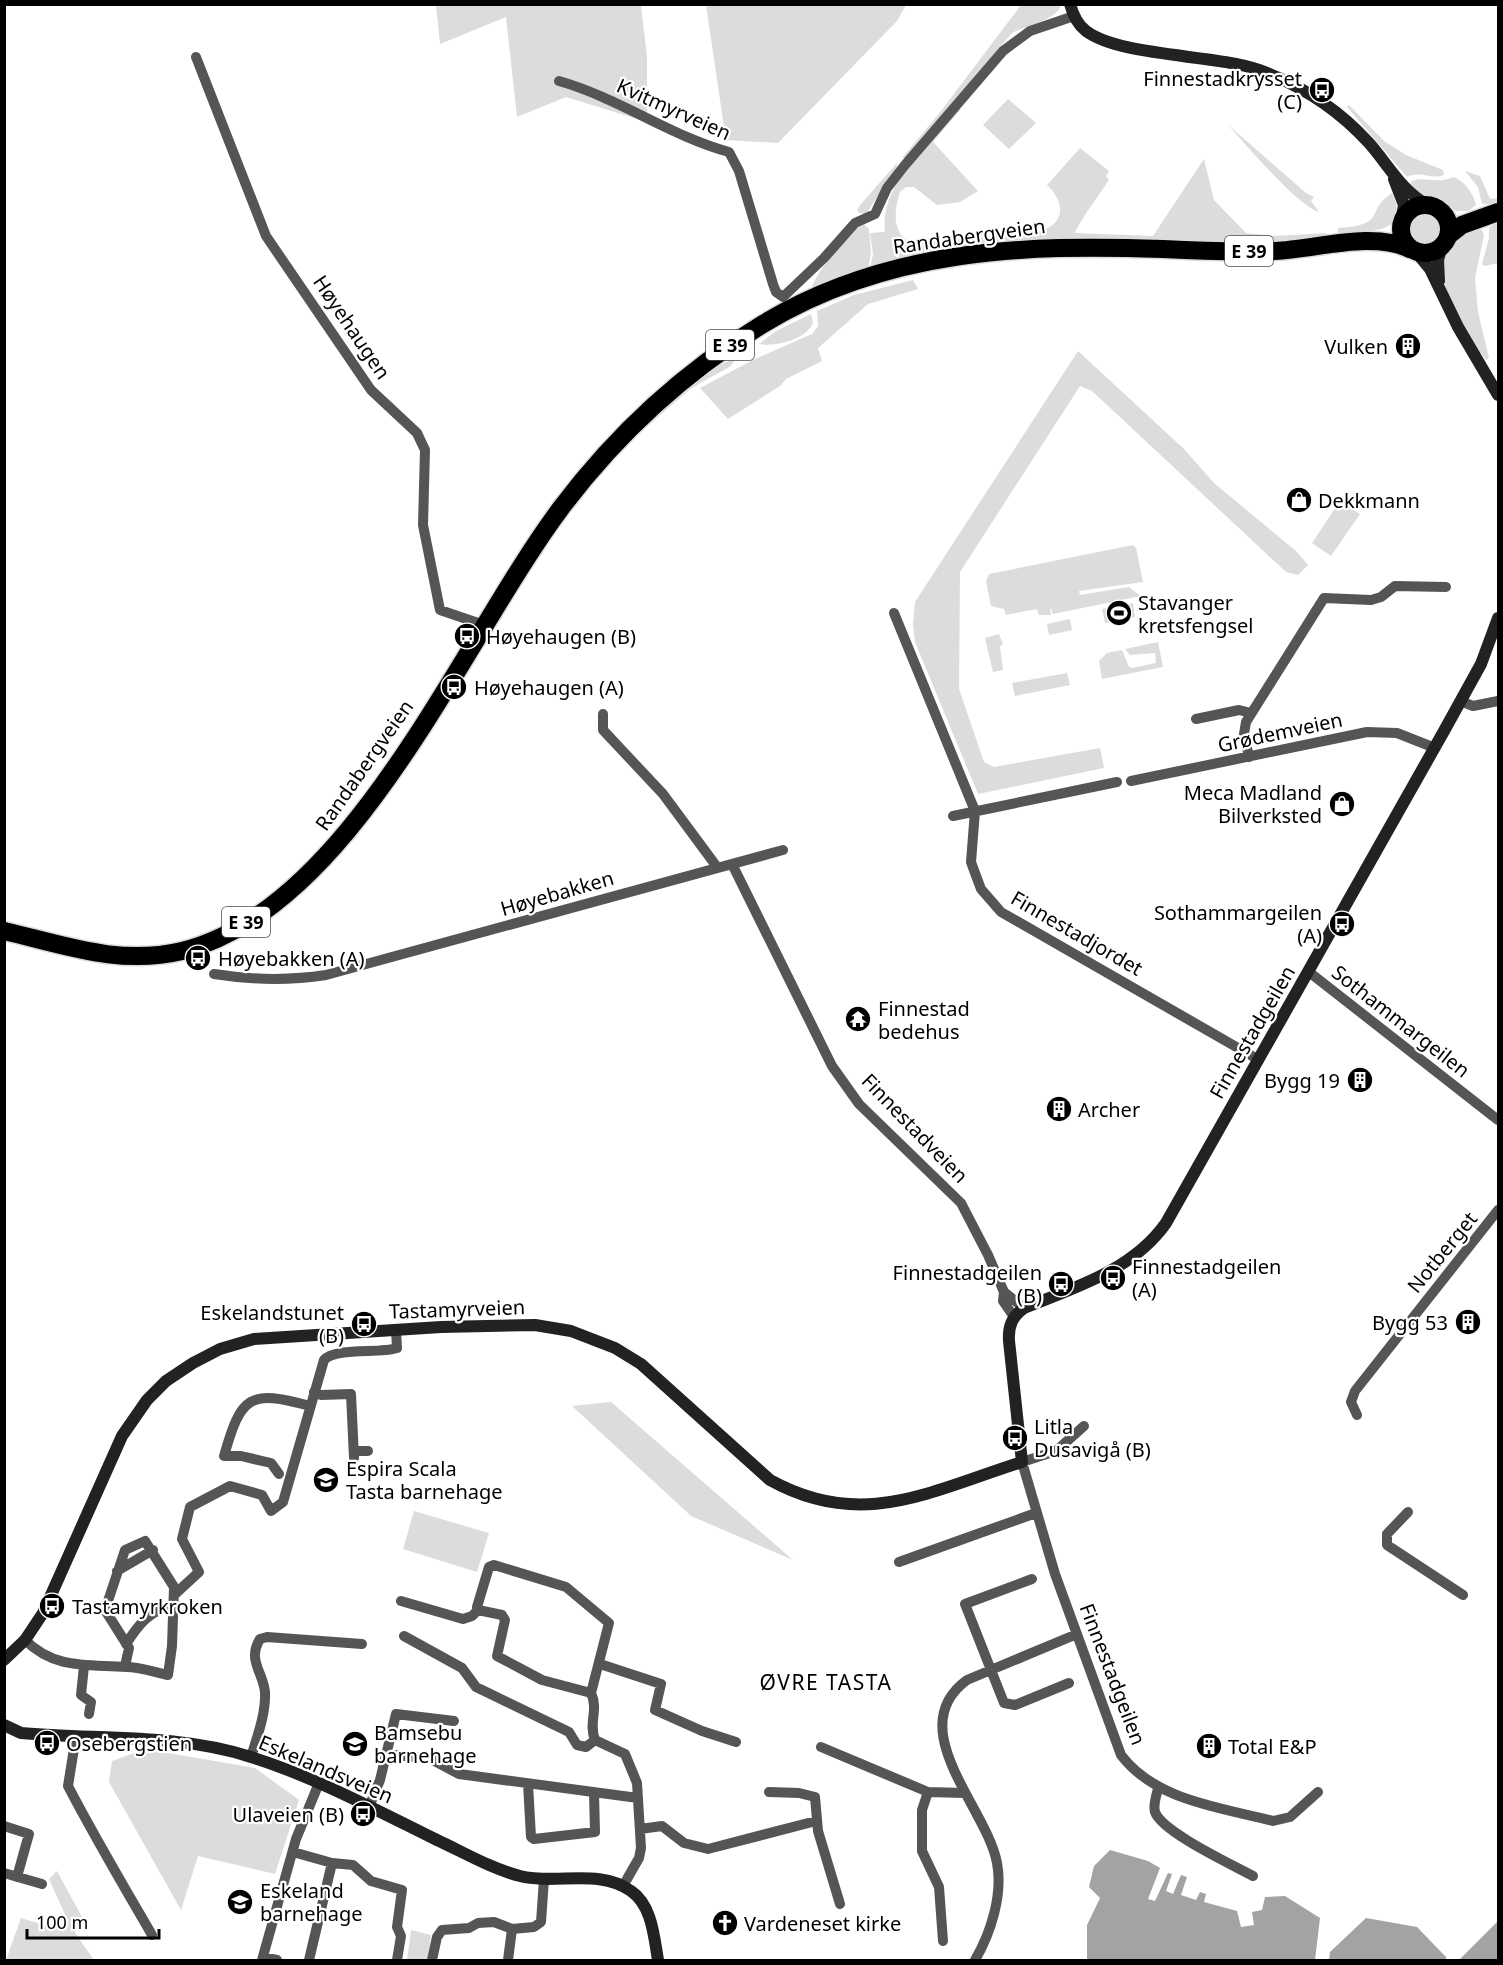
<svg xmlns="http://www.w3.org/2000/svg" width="1503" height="1965" font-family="'Noto Sans',sans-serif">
	<rect width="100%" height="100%" fill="#fff"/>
	<!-- green -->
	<path fill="#dcdcdc" d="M 436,5 L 641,5 L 647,57 L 647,122 L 566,97 L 517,117 L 506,17 L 440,44 Z
		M 706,5 L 706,4 L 906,5 L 897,21 L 778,143 L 726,140 Z
		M 1021,5 L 1061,5 C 1058,19 1026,26 1012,33 L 905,158 L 902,158 L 941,111 Z
		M 1008,99 L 1036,123 L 1009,149 L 983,125 Z
		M 1349,105 L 1384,141 L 1406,155 L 1443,170 L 1444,175 C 1431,180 1421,170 1407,177 L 1347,107 Z
		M 959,109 L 961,109 L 933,142 L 978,191 L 960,202 L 937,205 L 914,187 L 906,187 L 900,192 C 894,209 891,236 913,243 C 942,241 971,237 1000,235 C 1015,234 1032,236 1046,229 C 1068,218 1061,198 1047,185 L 1080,148 L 1109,171 L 1106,176 L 1109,180 C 1103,189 1075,228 1075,233 L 1153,236 L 1204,159 L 1214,200 L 1246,233 L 1275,236 L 1326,233 L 1327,238 L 1315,242 L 905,260 L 893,253 L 900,261 L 870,269 L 873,254 L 870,233 L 885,232 C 879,184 930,142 959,109 Z
		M 1227,124 L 1306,193 L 1314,197 L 1311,201 L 1319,212 C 1296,205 1246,144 1227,124 Z
		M 897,163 L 897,167 L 868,211 L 865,214 L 859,213 L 857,210 L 860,205 Z
		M 1465,171 L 1480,176 L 1490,199 L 1498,198 L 1498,204 L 1482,204 L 1478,187 Z
		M 1453,177 C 1465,181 1473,193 1476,205 L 1468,211 L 1456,211 L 1440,200 L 1418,193 L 1410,182 C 1424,175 1438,185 1453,177 Z
		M 1392,193 C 1413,237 1363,231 1338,233 L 1338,228 C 1390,224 1363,212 1392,193 Z
		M1407 230a17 17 0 1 1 34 0a17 17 0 1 1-34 0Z
		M 1497,222 L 1498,263 L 1485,266 L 1482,264 L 1489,238 L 1489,228 Z
		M 864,224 L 869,229 L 871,254 L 868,268 L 809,294 C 813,277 847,230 864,224 Z
		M 1463,230 L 1482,230 L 1484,235 L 1475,278 L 1478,312 L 1489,358 L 1486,360 C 1466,336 1440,295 1443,262 C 1445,250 1455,239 1463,230 Z
		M 913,280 L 918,289 L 868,304 L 818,348 L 822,361 L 786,379 L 780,386 L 728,419 L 700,388 L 755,359 L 812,334 L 818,326 L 817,311 L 854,295 Z
		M 811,314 L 813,323 C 806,340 775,347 759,344 L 776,331 Z
		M 1078,351 L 1184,449 L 1214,483 L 1296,551 L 1308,565 L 1298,575 L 1286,572 L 1092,391 L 1080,386 L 960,572 L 959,689 L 984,762 L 994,767 L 1100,748 L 1104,768 L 978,794 L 915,642 L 913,624 L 915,602 Z
		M 737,357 L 731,366 L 690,389 L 627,444 L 625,441 C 660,411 694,376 737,357 Z
		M 1340,501 L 1360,514 L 1331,556 L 1312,543 Z
		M 1133,545 L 1136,548 L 1143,582 L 1079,591 L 1080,595 L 1129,587 L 1141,596 L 1053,614 L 1050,607 L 1051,615 L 1039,615 L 1037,609 L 1006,615 L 1004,609 L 991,606 L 986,581 L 989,574 Z
		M 1133,603 L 1135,617 L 1105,623 L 1102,609 Z
		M 1070,619 L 1072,630 L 1049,635 L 1047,624 Z
		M 999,634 L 1003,644 L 1000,646 L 1003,670 L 993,672 L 985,638 Z
		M 1158,642 L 1163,667 L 1102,679 L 1099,661 L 1107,653 L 1122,650 L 1129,667 L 1132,668 L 1156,663 L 1155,653 L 1130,655 L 1125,649 Z
		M 1067,673 L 1070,685 L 1015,696 L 1012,683 Z
		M 611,1402 L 793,1560 L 691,1516 L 572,1406 Z
		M 414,1511 L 489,1533 L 477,1572 L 403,1549 Z
		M 145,1749 L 255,1768 L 299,1800 L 275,1874 L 198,1856 L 181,1910 L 109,1782 L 112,1761 Z
		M 57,1871 L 83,1919 L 75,1933 L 94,1960 L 6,1960 L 21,1918 L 57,1929 L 67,1919 L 49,1879 Z
		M 411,1930 L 431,1935 L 428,1960 L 407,1960 Z"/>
	<!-- water -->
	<path fill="#a3a3a3" d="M 1110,1850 L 1148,1861 L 1160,1868 L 1148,1899 L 1155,1901 L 1168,1873 L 1172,1874 L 1166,1891 L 1173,1894 L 1181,1875 L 1187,1877 L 1181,1895 L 1196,1900 L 1200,1892 L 1206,1894 L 1204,1902 L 1237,1911 L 1241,1927 L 1254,1925 L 1252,1912 L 1262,1910 L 1265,1897 L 1285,1896 L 1320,1918 L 1315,1960 L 1087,1960 L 1087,1925 L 1100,1898 L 1089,1887 L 1094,1866 Z
		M 1366,1918 L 1417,1927 L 1446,1957 L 1446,1960 L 1329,1960 L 1330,1952 Z
		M 1498,1921 L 1498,1960 L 1459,1960 Z"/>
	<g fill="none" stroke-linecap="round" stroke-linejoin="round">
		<!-- highway casing -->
		<g stroke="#dbdbdb" stroke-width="21">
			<path id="highway" d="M1401 229a24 24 0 1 1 48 0a24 24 0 1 1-48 0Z
				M 1448,236 L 1462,225 L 1498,212
				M 4,931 C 65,945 119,966 182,951 C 352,909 462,640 561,508 C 616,435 684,372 763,324 C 886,249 1024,244 1163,249 C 1200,251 1238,252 1275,251 C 1317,249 1372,231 1410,249"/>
		</g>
		<!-- street -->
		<path stroke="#555" stroke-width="10" d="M 196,57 L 266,236 L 371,390 L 417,433 L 425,450 L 423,525 L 440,610 L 484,625
			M 559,81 C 619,98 670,136 729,152 L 739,171 L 773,284 L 776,292 L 783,297 L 824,258 L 855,223 L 875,214 L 887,188 L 905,165 L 1003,51 L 1030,31 L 1074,16
			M 894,613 L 975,811 L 971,862 L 975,873 L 981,889 L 1001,912 L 1259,1060
			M 1460,701 L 1473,706 L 1498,701
			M 603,714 L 603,730 L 663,794 L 717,867
			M 1196,719 L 1239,710 L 1251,713
			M 1249,757 L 1244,734 L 1246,722 L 1324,598 L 1371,600 L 1381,597 L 1395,586 L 1446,587
			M 1131,781 L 1367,732 L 1397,733 L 1435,748
			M 953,816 L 1117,782
			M 732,864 L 832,1066 L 859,1104 L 961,1203 L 988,1255 L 1004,1292 L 1003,1301 L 1014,1317
			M 1309,972 L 1498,1120
			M 214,974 C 252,980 287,981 326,975 L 783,850
			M 1004,1292 L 1024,1308
			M 314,1392 L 321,1395 L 351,1394 L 354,1458
			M 1357,1415 L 1351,1402 L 1355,1391 L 1498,1210
			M 1084,1426 L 1056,1451 L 1022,1462 L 1055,1574 L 1121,1755 C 1156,1801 1220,1807 1273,1821 L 1290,1817 L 1318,1792
			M 354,1451 L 368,1451
			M 279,1474 L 271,1463 L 241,1456 L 224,1456 C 241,1396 249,1389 310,1406
			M 1408,1512 L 1387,1534 L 1387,1545 L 1463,1595
			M 899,1562 L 1036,1513
			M 494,1565 L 566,1587 L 609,1623 L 591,1693 L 542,1680 L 497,1656 L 505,1620 L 502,1615 L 478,1610 L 477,1607 L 489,1567 Z
			M 117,1571 L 153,1550
			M 1032,1579 L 965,1604 L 1004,1703 L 1015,1705 L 1069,1683
			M 174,1595 L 199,1572 L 182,1539 L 190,1507 L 230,1486 L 262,1495 L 271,1511 L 283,1502 L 324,1360 C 336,1347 379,1354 397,1348 L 396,1330
			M 401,1601 L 463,1619 L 472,1616 L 478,1610
			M 404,1636 L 462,1668 L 476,1687 L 569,1732 L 577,1745 L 586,1747 L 595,1740
			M 25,1640 C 55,1670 89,1664 126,1667 C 140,1667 154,1672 168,1675 L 172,1646 L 174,1587 L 145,1541 L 125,1550 L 105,1610 L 129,1648 L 125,1666
			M 126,1644 C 137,1627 150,1608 173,1607
			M 600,1664 L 661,1684 L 655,1710 L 702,1731 L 736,1742
			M 84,1666 L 81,1695 L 91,1702 L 89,1714
			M 591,1693 C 599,1710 588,1723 595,1740 L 625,1754 L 637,1783 L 641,1848 L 639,1858 L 623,1886
			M 76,1736 L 68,1786 C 94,1836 123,1885 152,1935
			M 821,1747 L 928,1792 L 965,1793
			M 387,1754 L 431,1759 L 459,1774 L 638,1798
			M 251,1757 C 257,1737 266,1714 265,1692 C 263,1672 247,1660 260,1639 L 267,1637 L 362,1644
			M 528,1784 L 531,1837 L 534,1839 L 595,1832 L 594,1793
			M 1158,1789 C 1156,1796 1153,1805 1155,1812 C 1162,1832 1233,1865 1253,1876
			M 769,1792 L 799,1793 L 815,1797 L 818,1831 L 840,1904
			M 928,1792 L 922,1810 L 922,1851 L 939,1887 L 943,1941
			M 369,1807 L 380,1780 L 396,1714 L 454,1721
			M 4,1826 L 29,1834 L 17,1877
			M 640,1829 L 662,1826 L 684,1843 L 708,1849 L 816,1821
			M 293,1852 L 332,1863 L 353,1865 L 371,1881 L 402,1890 L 397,1927 L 401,1936 L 397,1960
			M 4,1873 L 42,1884
			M 263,1957 L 277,1960
			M 262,1960 L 296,1839 L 319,1783
			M 309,1960 L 332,1863
			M 432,1960 L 437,1937 L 442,1930 L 469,1928 L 478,1923 L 494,1922 L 512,1929
			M 508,1960 L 512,1929 L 534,1927 L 541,1922 L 544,1879
			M 975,1960 C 991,1933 1003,1894 997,1863 C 987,1808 901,1728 967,1680 L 1077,1634"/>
		<!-- secondary -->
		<path stroke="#222" stroke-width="12" d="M 1070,4 C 1073,15 1078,25 1086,31 C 1121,57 1213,54 1259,70 C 1301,85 1339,110 1369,143 C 1387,163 1403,193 1428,205
			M 1394,179 L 1404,205 L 1401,223
			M 1416,252 L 1430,269 L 1458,327 L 1498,395
			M 1439,281 L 1438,260 L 1442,246
			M 4,1660 L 25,1640 L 43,1613 L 122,1436 L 147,1400 L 166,1381 L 193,1363 L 220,1349 L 254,1339 L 441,1327 L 535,1325 L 571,1331 L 615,1348 L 641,1364 L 770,1480 C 862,1531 930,1491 1022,1462 L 1009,1341 C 1008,1326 1012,1317 1024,1308 C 1076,1287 1133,1270 1166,1223 L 1444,731 L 1481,664 L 1498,618
			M 4,1725 L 21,1733 C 98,1740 177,1733 251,1757 C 315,1777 376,1810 437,1840 C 463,1852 492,1869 520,1876 C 556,1885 599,1868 631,1891 C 652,1905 654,1937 658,1960"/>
		<!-- highway -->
		<use href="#highway" stroke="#000" stroke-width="18"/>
	</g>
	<!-- icons -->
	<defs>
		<g id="bus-disc" transform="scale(1.35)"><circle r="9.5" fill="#000" stroke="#fff"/><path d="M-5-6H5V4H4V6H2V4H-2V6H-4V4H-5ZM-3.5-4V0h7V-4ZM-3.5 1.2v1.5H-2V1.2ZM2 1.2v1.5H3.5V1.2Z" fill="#fff"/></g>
		<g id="building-disc" transform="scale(1.35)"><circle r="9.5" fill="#000" stroke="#fff"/><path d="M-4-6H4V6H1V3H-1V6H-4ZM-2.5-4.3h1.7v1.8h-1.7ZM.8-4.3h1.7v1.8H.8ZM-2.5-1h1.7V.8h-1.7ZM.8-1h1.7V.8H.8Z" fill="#fff"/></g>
		<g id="shop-disc" transform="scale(1.35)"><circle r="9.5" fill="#000" stroke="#fff"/><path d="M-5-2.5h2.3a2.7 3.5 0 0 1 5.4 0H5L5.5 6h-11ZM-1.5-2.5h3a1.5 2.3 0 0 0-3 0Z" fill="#fff"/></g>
		<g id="stadium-disc" transform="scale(1.35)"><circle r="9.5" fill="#000" stroke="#fff"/><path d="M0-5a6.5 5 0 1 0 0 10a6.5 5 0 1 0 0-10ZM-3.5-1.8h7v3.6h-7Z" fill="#fff"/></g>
		<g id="temple-disc" transform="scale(1.35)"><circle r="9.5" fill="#000" stroke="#fff"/><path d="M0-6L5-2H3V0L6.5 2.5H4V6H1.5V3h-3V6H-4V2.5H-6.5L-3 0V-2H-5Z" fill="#fff"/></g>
		<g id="school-disc" transform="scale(1.35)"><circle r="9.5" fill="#000" stroke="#fff"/><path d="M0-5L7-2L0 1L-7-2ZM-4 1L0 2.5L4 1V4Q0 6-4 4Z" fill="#fff"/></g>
		<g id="church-disc" transform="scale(1.35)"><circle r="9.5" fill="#000" stroke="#fff"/><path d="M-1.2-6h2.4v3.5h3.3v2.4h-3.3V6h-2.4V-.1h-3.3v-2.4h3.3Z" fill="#fff"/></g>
	</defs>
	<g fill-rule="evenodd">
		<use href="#bus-disc" x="1322" y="90"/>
		<use href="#building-disc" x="1408" y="346"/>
		<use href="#shop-disc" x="1299" y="500"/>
		<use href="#stadium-disc" x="1119" y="613"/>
		<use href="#bus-disc" x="467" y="636"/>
		<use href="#bus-disc" x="454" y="687"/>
		<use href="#shop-disc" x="1342" y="804"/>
		<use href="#bus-disc" x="1342" y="924"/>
		<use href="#bus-disc" x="198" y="958"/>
		<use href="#temple-disc" x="858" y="1019"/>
		<use href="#building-disc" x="1360" y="1080"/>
		<use href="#building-disc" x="1059" y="1109"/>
		<use href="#bus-disc" x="1113" y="1278"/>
		<use href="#bus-disc" x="1061" y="1284"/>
		<use href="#building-disc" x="1468" y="1322"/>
		<use href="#bus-disc" x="364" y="1324"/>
		<use href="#bus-disc" x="1015" y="1438"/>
		<use href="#school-disc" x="326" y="1480"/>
		<use href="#bus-disc" x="52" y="1606"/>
		<use href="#bus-disc" x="47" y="1743"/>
		<use href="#school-disc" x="355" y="1744"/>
		<use href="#building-disc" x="1209" y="1746"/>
		<use href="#bus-disc" x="363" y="1814"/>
		<use href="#school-disc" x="240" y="1902"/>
		<use href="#church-disc" x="725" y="1923"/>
	</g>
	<g text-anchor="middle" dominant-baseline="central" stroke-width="4.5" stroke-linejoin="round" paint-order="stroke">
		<!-- shield labels -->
		<g fill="#fff" stroke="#4c4c4c" stroke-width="1.5">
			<rect x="1225" y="236" width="48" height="30" rx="4.5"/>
			<rect x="706" y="330" width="48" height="30" rx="4.5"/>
			<rect x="222" y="907" width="48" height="30" rx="4.5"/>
		</g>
		<g font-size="18" font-weight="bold" fill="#000">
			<text x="1249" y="251">E 39</text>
			<text x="730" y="345">E 39</text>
			<text x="246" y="922">E 39</text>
		</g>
		<!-- poi labels -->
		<g font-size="20" fill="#000" stroke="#fff" text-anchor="start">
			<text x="1302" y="78" text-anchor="end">Finnestadkrysset<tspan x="1302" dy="23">(C)</tspan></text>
			<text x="1388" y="346" text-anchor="end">Vulken</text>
			<text x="1318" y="500">Dekkmann</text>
			<text x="1138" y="602">Stavanger<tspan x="1138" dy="23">kretsfengsel</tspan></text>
			<text x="486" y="636">Høyehaugen (B)</text>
			<text x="474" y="687">Høyehaugen (A)</text>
			<text x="1322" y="792" text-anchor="end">Meca Madland<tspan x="1322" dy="23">Bilverksted</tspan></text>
			<text x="1322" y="912" text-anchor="end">Sothammargeilen<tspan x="1322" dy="23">(A)</tspan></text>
			<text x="218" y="958">Høyebakken (A)</text>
			<text x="878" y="1008">Finnestad<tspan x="878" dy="23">bedehus</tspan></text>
			<text x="1340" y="1080" text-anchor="end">Bygg 19</text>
			<text x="1078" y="1109">Archer</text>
			<text x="1132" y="1266">Finnestadgeilen<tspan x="1132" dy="23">(A)</tspan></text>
			<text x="1042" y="1272" text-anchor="end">Finnestadgeilen<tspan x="1042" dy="23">(B)</tspan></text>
			<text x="344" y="1312" text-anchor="end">Eskelandstunet<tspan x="344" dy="23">(B)</tspan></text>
			<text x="1448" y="1322" text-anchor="end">Bygg 53</text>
			<text x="1034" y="1426">Litla<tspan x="1034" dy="23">Dusavigå (B)</tspan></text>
			<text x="346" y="1468">Espira Scala<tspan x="346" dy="23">Tasta barnehage</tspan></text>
			<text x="72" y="1606">Tastamyrkroken</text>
			<text x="374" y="1732">Bamsebu<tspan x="374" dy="23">barnehage</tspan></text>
			<text x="66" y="1743">Osebergstien</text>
			<text x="1228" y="1746">Total E&amp;P</text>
			<text x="344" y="1814" text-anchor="end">Ulaveien (B)</text>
			<text x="260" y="1890">Eskeland<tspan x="260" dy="23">barnehage</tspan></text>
			<text x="744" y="1923">Vardeneset kirke</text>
		</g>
		<!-- street labels -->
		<g font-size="20" fill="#000" stroke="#fff">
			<text transform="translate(674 109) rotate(24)">Kvitmyrveien</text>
			<text transform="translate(969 236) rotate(-8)">Randabergveien</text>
			<text transform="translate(352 327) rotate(56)">Høyehaugen</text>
			<text transform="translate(1280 732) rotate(-12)">Grødemveien</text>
			<text transform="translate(364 765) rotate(-55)">Randabergveien</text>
			<text transform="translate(557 893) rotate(-16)">Høyebakken</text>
			<text transform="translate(1077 933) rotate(30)">Finnestadjordet</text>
			<text transform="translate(1401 1021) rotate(38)">Sothammargeilen</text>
			<text transform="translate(1252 1032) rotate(-60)">Finnestadgeilen</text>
			<text transform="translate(915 1128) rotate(46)">Finnestadveien</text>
			<text transform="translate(1442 1252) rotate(-51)">Notberget</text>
			<text transform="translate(457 1309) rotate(-2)">Tastamyrveien</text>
			<text transform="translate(1113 1674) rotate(69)">Finnestadgeilen</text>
			<text transform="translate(326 1769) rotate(23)">Eskelandsveien</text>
		</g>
		<!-- neighbourhood labels -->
		<g font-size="21" letter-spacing="1.5" fill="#000" stroke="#fff">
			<text x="826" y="1682">ØVRE TASTA</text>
		</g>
	</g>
	<!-- border -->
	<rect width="1503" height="1965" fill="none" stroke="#000000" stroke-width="12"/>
	<!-- scale -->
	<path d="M27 1929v9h132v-9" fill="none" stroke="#000000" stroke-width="3"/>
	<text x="36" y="1929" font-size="18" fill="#000000" stroke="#ffffff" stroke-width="4.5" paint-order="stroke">100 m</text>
</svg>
